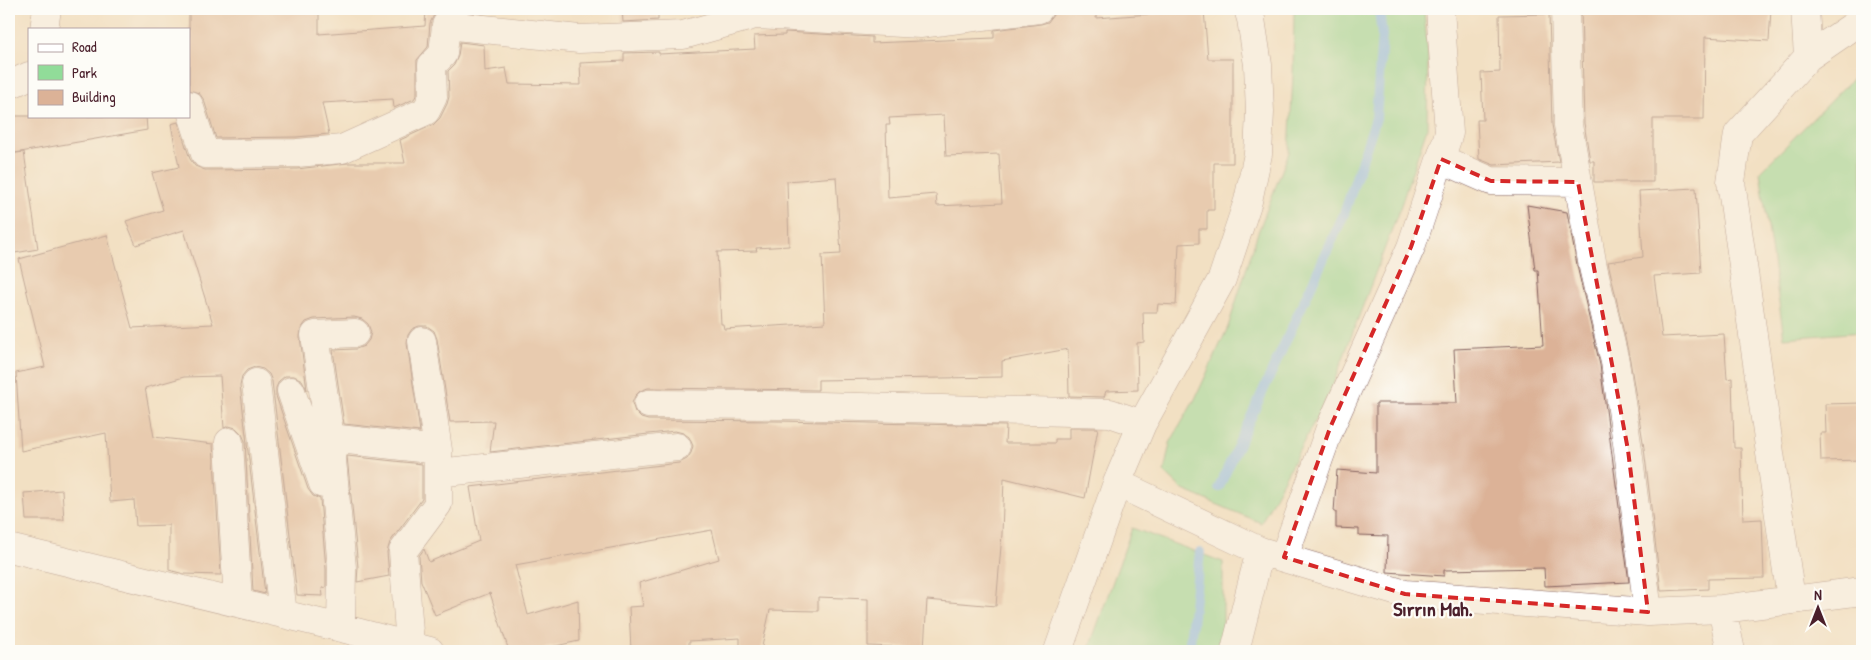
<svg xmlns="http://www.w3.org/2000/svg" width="1871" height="660" font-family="'Patrick Hand',sans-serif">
	<rect width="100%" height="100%" fill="#fdfcf7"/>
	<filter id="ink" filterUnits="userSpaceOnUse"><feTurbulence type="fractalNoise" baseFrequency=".02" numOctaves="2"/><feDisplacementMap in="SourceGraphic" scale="10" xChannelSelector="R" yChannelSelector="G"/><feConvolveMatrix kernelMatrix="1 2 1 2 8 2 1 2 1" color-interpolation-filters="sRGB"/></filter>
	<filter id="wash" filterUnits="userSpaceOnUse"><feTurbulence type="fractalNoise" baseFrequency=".0096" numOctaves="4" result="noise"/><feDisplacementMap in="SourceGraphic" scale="20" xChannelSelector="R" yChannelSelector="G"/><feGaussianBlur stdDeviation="1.12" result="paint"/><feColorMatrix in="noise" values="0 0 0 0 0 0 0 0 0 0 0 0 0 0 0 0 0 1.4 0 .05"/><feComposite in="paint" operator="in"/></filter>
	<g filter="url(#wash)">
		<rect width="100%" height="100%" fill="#f2e0c3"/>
		<!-- green -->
		<path fill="#91dc99" stroke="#6e7e62" d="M 1294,9 L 1424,9 L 1428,57 L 1427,128 L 1400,208 L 1331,390 L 1261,523 L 1183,490 L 1164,472 L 1170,443 L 1195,399 L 1228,327 L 1257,235 L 1289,152 L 1293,75 Z
			M 1862,69 L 1862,332 L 1784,338 L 1760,172 Z
			M 1132,528 L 1223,562 L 1223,651 L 1088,651 Z"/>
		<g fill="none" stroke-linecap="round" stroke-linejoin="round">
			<!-- stream -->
			<path stroke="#81bcf3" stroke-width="10" d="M 1219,487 L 1344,214 L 1376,118 L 1382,35 L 1379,9
				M 1189,651 L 1200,552"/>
		</g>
		<g id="blocks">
			<!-- building -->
			<path fill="#dcb297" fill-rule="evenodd" d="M 189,9 L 319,9 L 319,34 L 425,26 L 426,9 L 483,9 L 483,13 L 447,9 L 440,11 L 434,15 L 430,23 L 428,47 L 417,60 L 417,94 L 414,99 L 394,108 L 393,99 L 322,103 L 329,134 L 296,137 L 216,138 L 204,100 L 199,93 L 189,90 Z
				M 622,9 L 658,9 L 658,20 L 623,22 Z
				M 1054,9 L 1096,9 L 1096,18 L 1204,10 L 1208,59 L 1233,59 L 1233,163 L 1214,163 L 1214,210 L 1207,210 L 1207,229 L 1199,229 L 1199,243 L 1179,244 L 1176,305 L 1158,304 L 1157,312 L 1143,312 L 1144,342 L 1137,343 L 1138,390 L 1106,391 L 1104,397 L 1069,396 L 1068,349 L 1002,361 L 1002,377 L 818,380 L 818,390 L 648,388 L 640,391 L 635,396 L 632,403 L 635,412 L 641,418 L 648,420 L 780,421 L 1006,426 L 1005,443 L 1055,443 L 1055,439 L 1069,439 L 1069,428 L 1098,428 L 1085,498 L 1004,478 L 1002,534 L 996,606 L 927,600 L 924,648 L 868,646 L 868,599 L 818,597 L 818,611 L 770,610 L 761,651 L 740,651 L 740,638 L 689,641 L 689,651 L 631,651 L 629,607 L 643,606 L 639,583 L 719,559 L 712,530 L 515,565 L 528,615 L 578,600 L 579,641 L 532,651 L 509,651 L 490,593 L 435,615 L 421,581 L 419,556 L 424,549 L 429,562 L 479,541 L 470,487 L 679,463 L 687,459 L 691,453 L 693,446 L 689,437 L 683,433 L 675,431 L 490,452 L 494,421 L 450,422 L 437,339 L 434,331 L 427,326 L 419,326 L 412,329 L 408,335 L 407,343 L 420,432 L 344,424 L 333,350 L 356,349 L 364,346 L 369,340 L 371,332 L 368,324 L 362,319 L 354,317 L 314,319 L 306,322 L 301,329 L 300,337 L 307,390 L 302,380 L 294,376 L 285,376 L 279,381 L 276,388 L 276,396 L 308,489 L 313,496 L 320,499 L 326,569 L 326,587 L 322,588 L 323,596 L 297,595 L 272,381 L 269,374 L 263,369 L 255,367 L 247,370 L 242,376 L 240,385 L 265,594 L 253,591 L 245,441 L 242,434 L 236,428 L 229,426 L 224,428 L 220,376 L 184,377 L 145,388 L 154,437 L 213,444 L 221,575 L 184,574 L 169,570 L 169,525 L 136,526 L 134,500 L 110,502 L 106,433 L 21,451 L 16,373 L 45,367 L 19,259 L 107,235 L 132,328 L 213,324 L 184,230 L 136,245 L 126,221 L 163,210 L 152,173 L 179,167 L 171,124 L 178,122 L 190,159 L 195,166 L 205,170 L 297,169 L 348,163 L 405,163 L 400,140 L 433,125 L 440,118 L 447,104 L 449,97 L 448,71 L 454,65 L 458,56 L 460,42 L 484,45 L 485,71 L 506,68 L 509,84 L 581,85 L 580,63 L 624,61 L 624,53 L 659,52 L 659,54 L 755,49 L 754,36 L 785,35 L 785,32 L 872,37 L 872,43 L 994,38 L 994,30 L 1041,24 L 1048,22 L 1053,15 ZM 944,115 L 946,156 L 999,154 L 1002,203 L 937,206 L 936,194 L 888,198 L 886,125 L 890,125 L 889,118 ZM 836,177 L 841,254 L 822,255 L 825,323 L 724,329 L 723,324 L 721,324 L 717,252 L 757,251 L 756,248 L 789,246 L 787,181 Z
				M 1581,9 L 1771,9 L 1769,41 L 1705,37 L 1704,119 L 1653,119 L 1653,182 L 1594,182 L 1594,161 L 1590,161 L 1584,123 Z
				M 1549,14 L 1552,125 L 1559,162 L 1494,165 L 1479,159 L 1477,120 L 1483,120 L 1481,73 L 1500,72 L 1499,15 Z
				M 9,116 L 146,116 L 147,130 L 9,154 L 24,152 L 38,249 L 9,254 Z
				M 1696,188 L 1701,273 L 1654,276 L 1662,337 L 1724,334 L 1727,379 L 1732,378 L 1734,448 L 1741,448 L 1743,520 L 1762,519 L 1764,578 L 1708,579 L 1708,589 L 1661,591 L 1644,448 L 1630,360 L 1608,262 L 1643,257 L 1639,191 Z
				M 1527,205 L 1567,212 L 1578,270 L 1600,365 L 1629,582 L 1545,586 L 1544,568 L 1444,570 L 1444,576 L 1387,572 L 1388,536 L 1359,535 L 1359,529 L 1336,528 L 1336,512 L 1334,512 L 1337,470 L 1376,473 L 1376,403 L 1457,403 L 1454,349 L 1543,345 L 1538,270 L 1535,270 Z
				M 1862,403 L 1862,460 L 1821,461 L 1820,433 L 1826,433 L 1825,404 Z
				M 347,456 L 422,464 L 422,499 L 390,542 L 387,552 L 389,576 L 357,582 L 358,567 Z
				M 62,490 L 64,520 L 26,520 L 24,493 Z"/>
		</g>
	</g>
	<g filter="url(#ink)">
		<use href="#blocks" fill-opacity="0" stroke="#856360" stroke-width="1"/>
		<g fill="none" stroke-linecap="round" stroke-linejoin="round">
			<!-- street casing -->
			<g stroke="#856360" stroke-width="29">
				<path id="street" d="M 1565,9 L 1568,125 L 1593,267 L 1615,362 L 1628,450 L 1648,612
					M 1805,9 L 1808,57
					M 44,29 L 47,9
					M 9,85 L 29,76
					M 189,105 L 205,154 L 297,153 L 342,149 L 426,111 L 433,97 L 432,65 L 443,54 L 446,25 L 579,39 L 683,35 L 755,15 L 920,24 L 1039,9
					M 1441,159 L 1491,181 L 1578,182
					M 256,383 L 283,614
					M 291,391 L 323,484
					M 648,404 L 780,405 L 1110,413 L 1142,424
					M 330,438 L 315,335 L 355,333
					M 229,442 L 238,603
					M 438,473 L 677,447
					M 1117,483 L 1260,551 L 1405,594 L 1648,612 L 1722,609 L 1862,591
					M 9,548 L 341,628 L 430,651
					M 1284,557 L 1330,428 L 1411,247 L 1449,133 L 1440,9
					M 1791,599 L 1731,182 L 1738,134 L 1808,57 L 1862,20
					M 1722,609 L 1731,651
					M 341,628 L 342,568 L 330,438 L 438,450
					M 410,646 L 403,551 L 438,504 L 438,450 L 422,341
					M 1058,651 L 1117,483 L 1142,424 L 1222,279 L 1248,201 L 1258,154 L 1260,112 L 1258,65 L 1251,19 L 1248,9
					M 1235,651 L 1260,551"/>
			</g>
			<!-- street -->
			<use href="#street" stroke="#fff" stroke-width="28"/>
		</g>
	</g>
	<!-- marked area -->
	<path d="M0 0H1871V660H0ZM 1441,159 L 1491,181 L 1578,182 L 1628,450 L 1648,612 L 1405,594 L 1284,557 L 1330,428 L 1411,247 Z" fill="#f2e0c3" fill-opacity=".55" fill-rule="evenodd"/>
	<path fill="none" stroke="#d62828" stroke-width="4" stroke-dasharray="10 6" stroke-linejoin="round" d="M 1441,159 L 1491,181 L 1578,182 L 1628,450 L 1648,612 L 1405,594 L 1284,557 L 1330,428 L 1411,247 Z"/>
	<g text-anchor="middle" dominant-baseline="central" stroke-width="4.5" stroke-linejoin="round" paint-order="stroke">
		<!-- district labels -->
		<g font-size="20" font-weight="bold" fill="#4a1f2b" stroke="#fdfcf7">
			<text x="1433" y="608">Sırrın Mah.</text>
		</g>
	</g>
	<!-- margin -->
	<rect width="1871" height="660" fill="none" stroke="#fdfcf7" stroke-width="30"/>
	<!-- legend -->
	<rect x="28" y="28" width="162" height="90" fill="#fdfcf7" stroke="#b5a4a5"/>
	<rect x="38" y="44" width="25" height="8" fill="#ffffff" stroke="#b5a4a5"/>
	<text x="72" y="52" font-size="15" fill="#4a1f2b">Road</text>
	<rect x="38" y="65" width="25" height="15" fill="#91dc99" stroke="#b5a4a5"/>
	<text x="72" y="78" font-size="15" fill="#4a1f2b">Park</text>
	<rect x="38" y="90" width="25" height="15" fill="#dcb297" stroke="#b5a4a5"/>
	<text x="72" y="102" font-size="15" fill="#4a1f2b">Building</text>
	<!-- north arrow -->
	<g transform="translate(1818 608)" stroke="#fdfcf7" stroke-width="4" paint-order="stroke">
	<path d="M0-4L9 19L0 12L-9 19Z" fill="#4a1f2b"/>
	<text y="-8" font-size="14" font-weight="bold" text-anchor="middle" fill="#4a1f2b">N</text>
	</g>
</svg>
